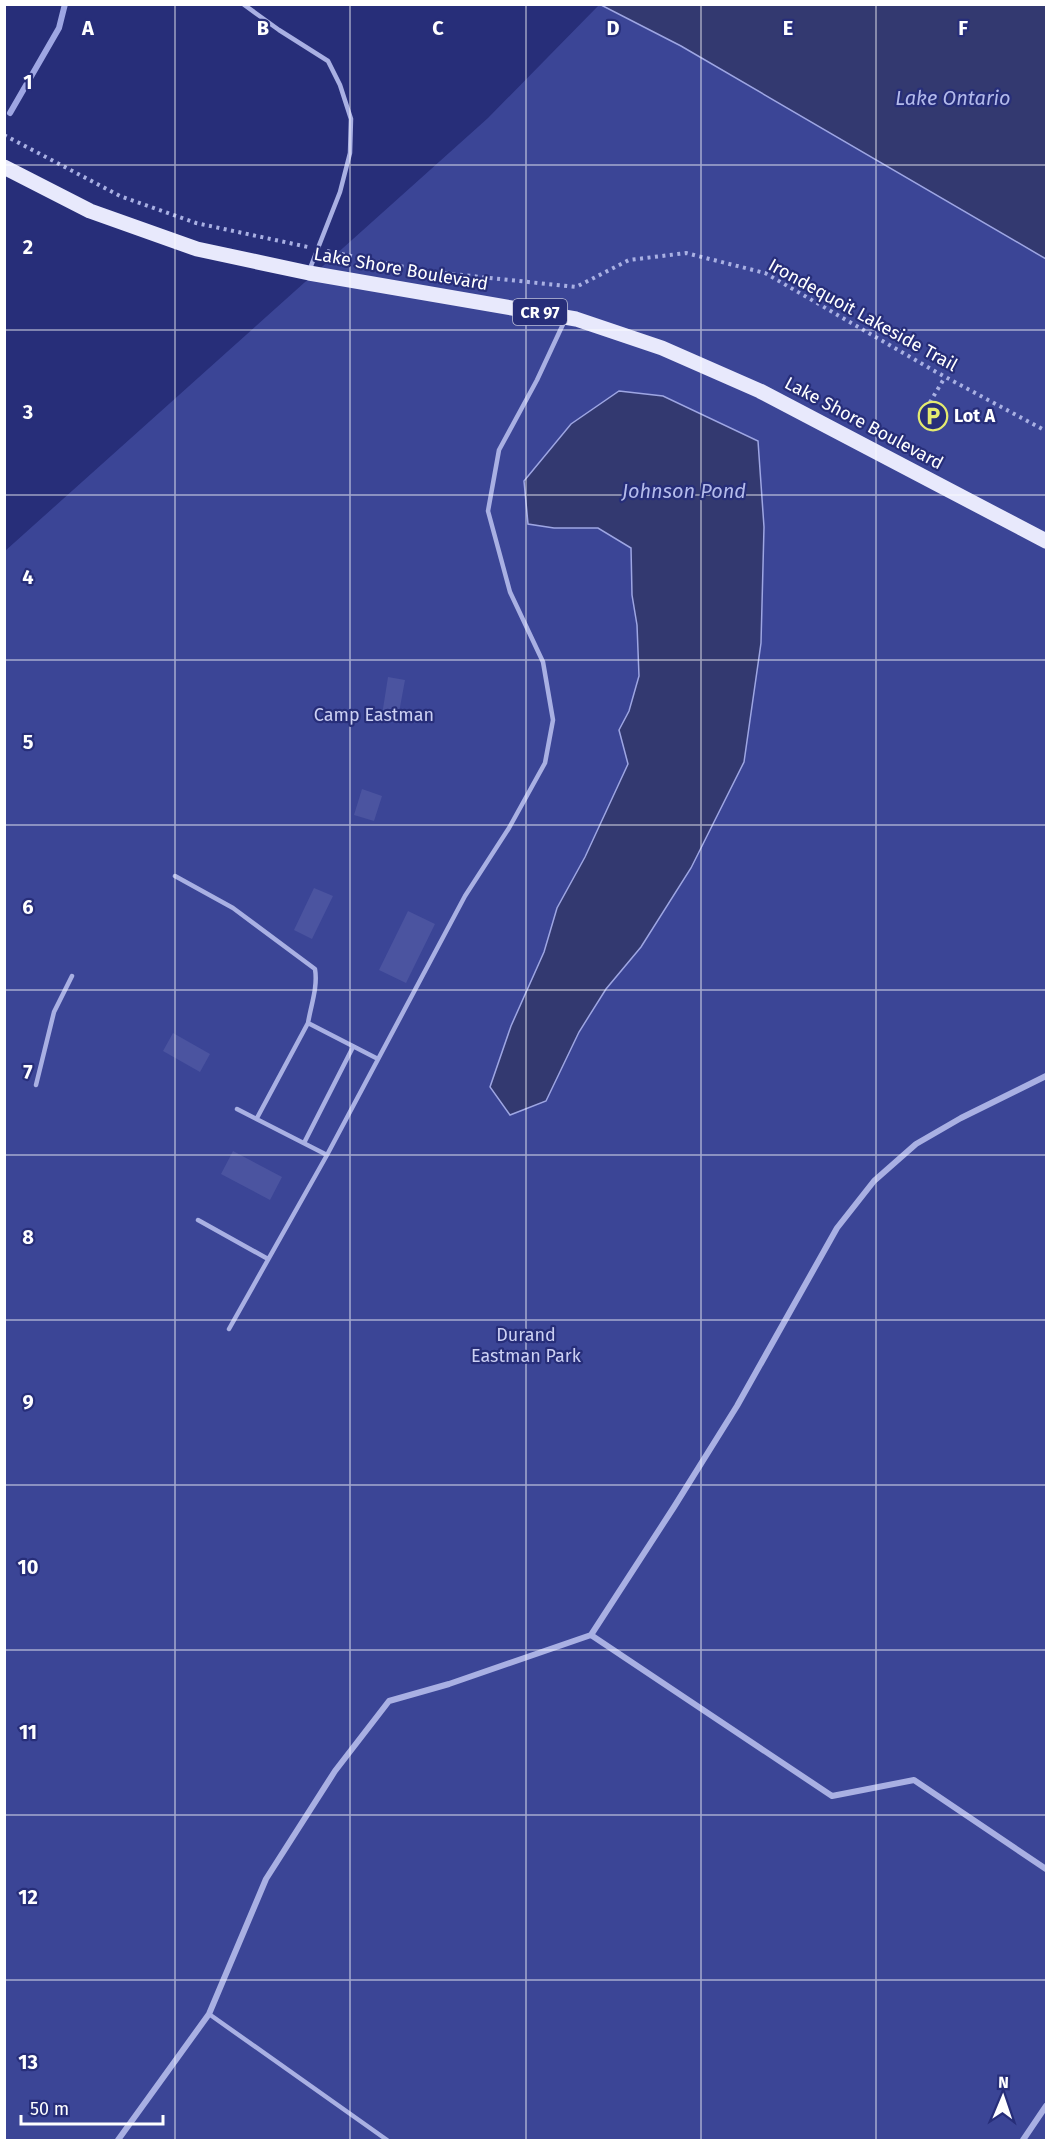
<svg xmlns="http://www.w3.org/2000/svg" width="1051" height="2145" font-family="'Fira Sans',sans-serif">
	<rect width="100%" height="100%" fill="#272e79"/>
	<!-- green -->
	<path fill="#3b4596" d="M 599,5 L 681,46 L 1046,259 L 1046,2140 L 5,2140 L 5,551 L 488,118 Z"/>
	<!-- water -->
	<path fill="#333970" stroke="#9ea6e3" stroke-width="1.5" d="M 601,5 L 1046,5 L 1046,259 L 681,46 Z
		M 619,391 L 663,396 L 758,441 L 764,527 L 761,643 L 744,762 L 691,868 L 641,947 L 606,989 L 579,1032 L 546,1101 L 510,1115 L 490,1087 L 511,1026 L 544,952 L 557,908 L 585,857 L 628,764 L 619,730 L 629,711 L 639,676 L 637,625 L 632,595 L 631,548 L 598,528 L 554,528 L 528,524 L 524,481 L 571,424 Z"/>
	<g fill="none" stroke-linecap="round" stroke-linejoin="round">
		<!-- stream -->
		<path stroke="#9ea6e3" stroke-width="6" d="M 10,113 L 59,28 L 65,4"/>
	</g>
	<!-- building -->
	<path fill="#4b54a0" d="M 388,677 L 405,680 L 398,718 L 382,715 Z
		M 362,789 L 382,796 L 374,821 L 354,815 Z
		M 314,888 L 333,896 L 312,939 L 294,930 Z
		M 408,911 L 435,924 L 406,983 L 379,970 Z
		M 173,1033 L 210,1054 L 200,1072 L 163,1051 Z
		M 233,1151 L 282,1177 L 270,1200 L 221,1174 Z"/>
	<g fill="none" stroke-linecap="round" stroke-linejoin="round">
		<!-- path -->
		<path stroke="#a9b0e3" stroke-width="4" stroke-dasharray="3 4.5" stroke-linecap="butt" d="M 4,135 L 120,196 L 196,223 L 308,247
			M 327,251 L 424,271 L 576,287 L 629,260 L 686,253 L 765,273 L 938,373 L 1046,431
			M 926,409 L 945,377"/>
		<!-- service -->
		<path stroke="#a9b0e3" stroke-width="4.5" d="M 243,4 L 279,30 L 328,61 L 340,85 L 351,119 L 350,153 L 340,192 L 309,271
			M 175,876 L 233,908 L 315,969 C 318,987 311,1005 308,1023
			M 36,1085 L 54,1012 L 72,976
			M 237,1109 L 327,1155
			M 257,1118 L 308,1023 L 378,1059
			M 304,1143 L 353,1047
			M 198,1220 L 268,1259
			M 229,1329 L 327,1155 L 465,896 L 509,828 L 545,763 L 553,720 L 543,662 L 510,592 L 488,511 L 499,450 L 537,380 L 565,320
			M 209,2014 L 387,2140"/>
		<!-- minor -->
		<path stroke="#a9b0e3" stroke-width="6" d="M 591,1635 L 832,1796 L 914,1780 L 1046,1869
			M 118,2140 L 209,2014 L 266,1879 L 335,1771 L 389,1701 L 449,1684 L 591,1635 L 674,1507 L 737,1406 L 837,1228 L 874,1181 L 916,1144 L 961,1118 L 1046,1076
			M 1023,2140 L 1046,2106"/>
		<!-- primary -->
		<path stroke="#e8e9fc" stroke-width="15" d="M 4,167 L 90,211 L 197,249 L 309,273 L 576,319 L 662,348 L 760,391 L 1046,541"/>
	</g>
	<!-- grid -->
	<path fill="none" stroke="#fff" stroke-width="1.5" stroke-opacity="0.55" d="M 175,4 L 175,2140M 350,4 L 350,2140M 526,4 L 526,2140M 701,4 L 701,2140M 876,4 L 876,2140M 4,165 L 1046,165M 4,330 L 1046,330M 4,495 L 1046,495M 4,660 L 1046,660M 4,825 L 1046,825M 4,990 L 1046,990M 4,1155 L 1046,1155M 4,1320 L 1046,1320M 4,1485 L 1046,1485M 4,1650 L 1046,1650M 4,1815 L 1046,1815M 4,1980 L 1046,1980"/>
	<!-- icons -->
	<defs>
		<g id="parking-ring" transform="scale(1.5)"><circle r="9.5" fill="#272e79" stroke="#e4eb6f" stroke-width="1.5"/><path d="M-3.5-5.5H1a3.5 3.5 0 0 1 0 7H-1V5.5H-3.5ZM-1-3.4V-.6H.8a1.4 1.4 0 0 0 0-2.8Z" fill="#e4eb6f"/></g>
	</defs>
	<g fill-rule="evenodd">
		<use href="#parking-ring" x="933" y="416"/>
	</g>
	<g text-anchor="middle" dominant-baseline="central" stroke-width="4.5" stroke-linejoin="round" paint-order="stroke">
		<!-- shield labels -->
		<rect fill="#272e79" stroke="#bec0d7" stroke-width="1.5" x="513" y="299" width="54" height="26" rx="4.5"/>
		<g font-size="16" font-weight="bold" fill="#fff">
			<text x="540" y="312">CR 97</text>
		</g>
		<!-- street labels -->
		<g font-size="18" fill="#fff" stroke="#272e79">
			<text transform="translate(401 269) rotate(10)">Lake Shore Boulevard</text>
			<text transform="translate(863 315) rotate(29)">Irondequoit Lakeside Trail</text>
			<text transform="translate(864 423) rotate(28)">Lake Shore Boulevard</text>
		</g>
		<!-- poi labels -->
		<g font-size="18" font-weight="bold" fill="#fff" stroke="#272e79" text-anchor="start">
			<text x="954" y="416">Lot A</text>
		</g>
		<!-- park labels -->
		<g font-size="18" fill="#ccd0f3" stroke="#272e79">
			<text x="374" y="715">Camp Eastman</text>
			<text x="526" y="1335">Durand<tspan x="526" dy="21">Eastman Park</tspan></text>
		</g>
		<!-- water labels -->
		<g font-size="20" font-style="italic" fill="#b4bbeb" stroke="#272e79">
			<text x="953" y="98">Lake Ontario</text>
			<text x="684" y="491">Johnson Pond</text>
		</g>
	</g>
	<g font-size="20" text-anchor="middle" font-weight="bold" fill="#fff" stroke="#272e79" stroke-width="4.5" stroke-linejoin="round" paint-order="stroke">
		<text x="88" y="35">A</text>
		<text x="263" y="35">B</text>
		<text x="438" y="35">C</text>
		<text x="613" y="35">D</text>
		<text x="788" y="35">E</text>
		<text x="963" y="35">F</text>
		<text x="28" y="89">1</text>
		<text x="28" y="254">2</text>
		<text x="28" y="419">3</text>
		<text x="28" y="584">4</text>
		<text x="28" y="749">5</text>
		<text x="28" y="914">6</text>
		<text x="28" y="1079">7</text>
		<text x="28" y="1244">8</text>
		<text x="28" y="1409">9</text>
		<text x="28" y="1574">10</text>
		<text x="28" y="1739">11</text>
		<text x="28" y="1904">12</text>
		<text x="28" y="2069">13</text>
	</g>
	<!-- border -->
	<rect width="1051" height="2145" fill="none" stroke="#ffffff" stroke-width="12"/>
	<!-- north arrow -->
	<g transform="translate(1003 2097) rotate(2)" stroke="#272e79" stroke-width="4.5" paint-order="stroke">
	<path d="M0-4.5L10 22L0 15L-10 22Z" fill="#ffffff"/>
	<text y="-9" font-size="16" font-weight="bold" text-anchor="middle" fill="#ffffff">N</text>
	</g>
	<!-- scale -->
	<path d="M21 2115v9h142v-9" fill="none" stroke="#ffffff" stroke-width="3"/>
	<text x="30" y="2115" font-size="18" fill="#ffffff" stroke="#272e79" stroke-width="4.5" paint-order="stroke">50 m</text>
</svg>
